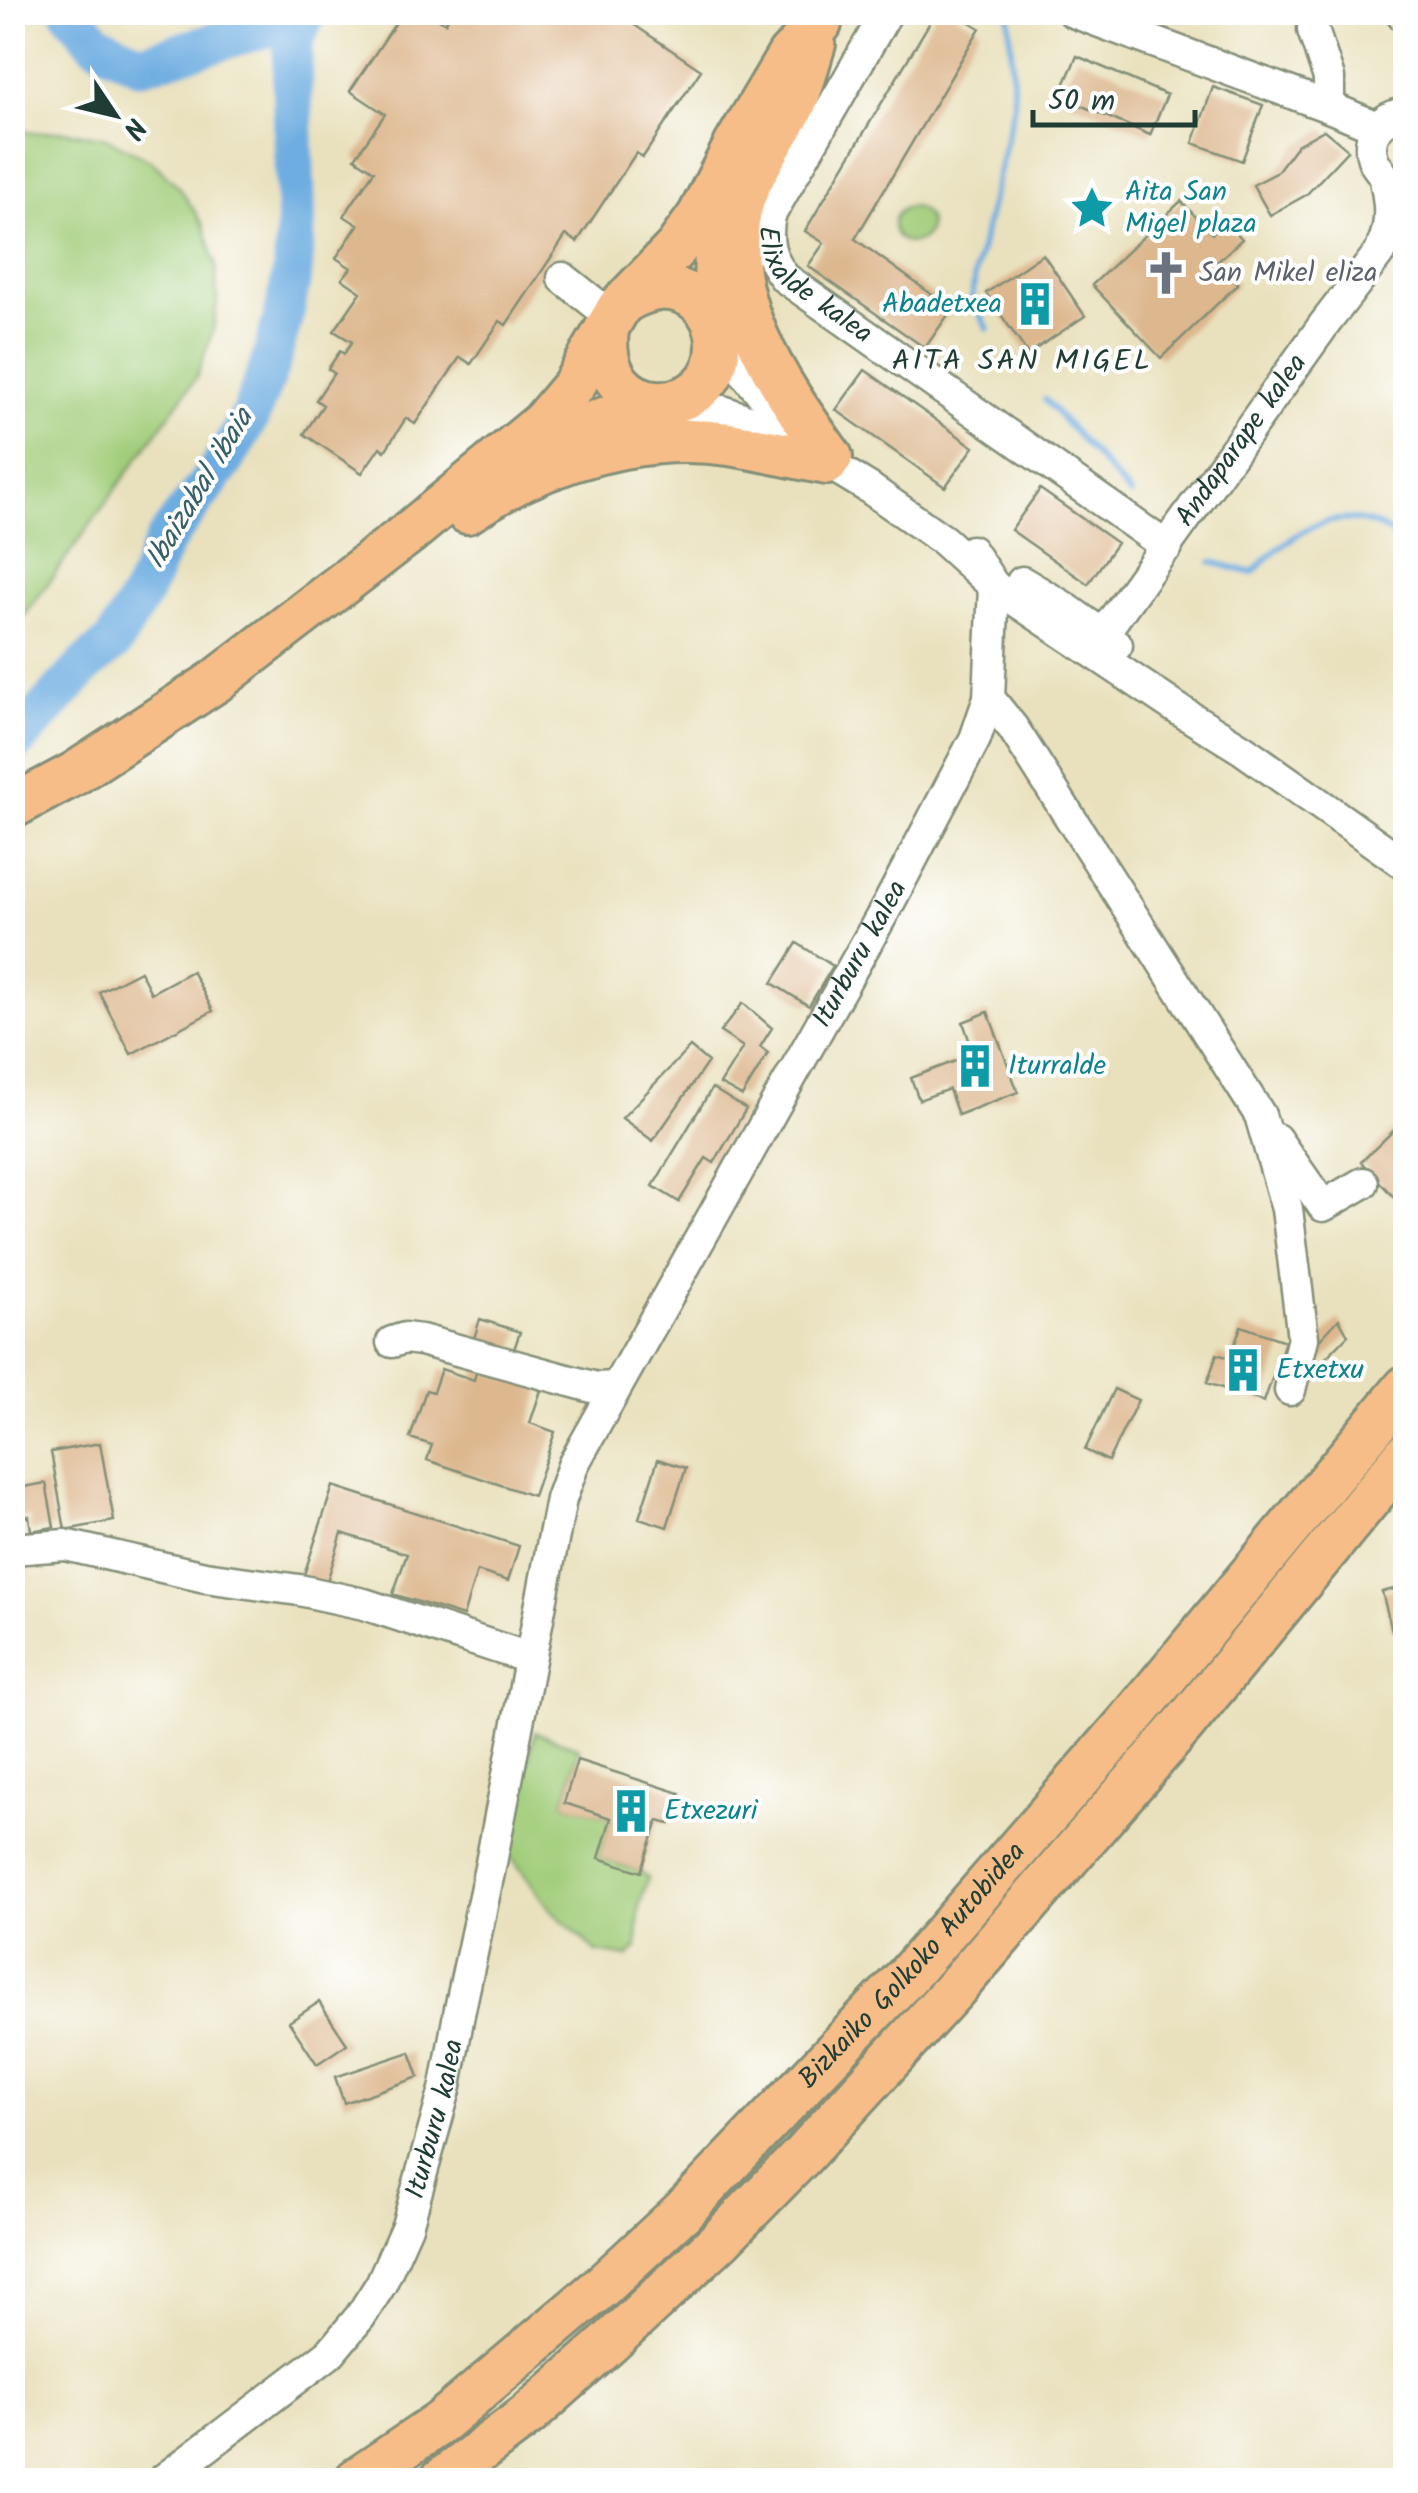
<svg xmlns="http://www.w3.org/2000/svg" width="1418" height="2493" font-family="Kalam,sans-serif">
	<rect width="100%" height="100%" fill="#fff"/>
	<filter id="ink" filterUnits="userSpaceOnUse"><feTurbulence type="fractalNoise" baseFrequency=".01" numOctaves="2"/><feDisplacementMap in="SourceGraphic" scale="20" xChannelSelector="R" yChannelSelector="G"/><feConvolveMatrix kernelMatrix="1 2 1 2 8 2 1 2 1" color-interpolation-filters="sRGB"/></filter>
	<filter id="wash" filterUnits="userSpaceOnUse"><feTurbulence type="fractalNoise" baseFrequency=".0048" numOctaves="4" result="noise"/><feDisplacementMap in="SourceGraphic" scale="40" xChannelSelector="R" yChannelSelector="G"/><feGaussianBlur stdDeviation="2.25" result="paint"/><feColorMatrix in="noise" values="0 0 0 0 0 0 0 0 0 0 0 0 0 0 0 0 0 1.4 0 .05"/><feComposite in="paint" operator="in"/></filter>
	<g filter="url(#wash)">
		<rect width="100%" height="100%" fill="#e9e1bd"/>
		<!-- green -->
		<path fill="#a2cd7a" stroke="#608557" stroke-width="2.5" d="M 13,121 L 29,133 L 63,131 L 104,137 L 150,160 L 179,187 L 204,226 L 216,266 L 217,301 L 213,331 L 196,378 L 13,632 Z
			M893 225a18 18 0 1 1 36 0a18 18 0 1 1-36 0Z
			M 535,1732 L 579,1748 L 564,1803 L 611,1818 L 599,1858 L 641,1872 L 648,1878 L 639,1906 L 637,1947 L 628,1957 L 597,1952 L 551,1910 L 507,1851 Z"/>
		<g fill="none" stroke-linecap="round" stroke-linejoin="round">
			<!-- stream -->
			<path stroke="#6eade1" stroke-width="6" d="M 988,329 L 972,299 L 975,273 L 1014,104 L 1009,12
				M 1045,400 L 1131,495
				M 1212,562 L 1252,573 C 1285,540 1321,509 1370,523 C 1382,526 1395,536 1406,541"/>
			<!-- river -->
			<path stroke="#6eade1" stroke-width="40" d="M 71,12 L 96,42 L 140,64 L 304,17
				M 12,746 L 87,664 L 113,643 L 143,592 L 164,542 L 226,459 L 250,416 L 269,367 L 285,310 L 293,268 L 296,219 L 292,86 L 293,42 L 307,12"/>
		</g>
		<g id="blocks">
			<!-- building -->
			<path fill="#ddb78e" d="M 403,12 L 429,12 L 445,23 L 452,12 L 615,12 L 701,70 L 643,157 L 636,153 L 577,242 L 566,235 L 506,325 L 500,321 L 471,364 L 460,357 L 415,424 L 406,418 L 385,451 L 380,447 L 362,473 L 304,434 L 323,405 L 316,400 L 334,373 L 328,369 L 340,351 L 344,354 L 352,342 L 334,331 L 361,292 L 342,279 L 351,268 L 336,258 L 358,225 L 344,216 L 374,171 L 355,158 L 385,114 L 350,91 Z
				M 936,12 L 952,12 L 980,28 L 855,239 L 952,309 L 925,348 L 808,266 L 824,243 L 805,231 Z
				M 1381,12 L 1406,12 L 1406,47 Z
				M 1077,56 L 1167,95 L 1150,135 L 1059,96 Z
				M 1213,87 L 1263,105 L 1242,161 L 1193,143 Z
				M 1324,130 L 1348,150 L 1306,195 L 1270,215 L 1253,185 L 1276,173 L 1297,145 Z
				M 1181,201 L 1212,234 L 1225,220 L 1242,239 L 1217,262 L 1238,284 L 1161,358 L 1092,285 Z
				M 1043,254 L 1085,316 L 1028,354 L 986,293 Z
				M 865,370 L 974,447 L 945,487 L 836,410 Z
				M 1040,489 L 1117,543 L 1088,584 L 1011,530 Z
				M 797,943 L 833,966 L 809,1006 L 772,983 Z
				M 140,971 L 151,993 L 192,971 L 213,1011 L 131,1054 L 99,992 Z
				M 743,1003 L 772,1028 L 760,1047 L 768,1053 L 742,1096 L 720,1084 L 743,1047 L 720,1032 Z
				M 988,1012 L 1018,1092 L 958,1115 L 949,1089 L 919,1100 L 911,1078 L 974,1054 L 963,1022 Z
				M 690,1047 L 708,1062 L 653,1141 L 622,1118 Z
				M 712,1088 L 746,1109 L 714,1163 L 706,1158 L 679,1202 L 653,1186 Z
				M 1395,1129 L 1406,1140 L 1406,1210 L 1361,1162 Z
				M 480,1319 L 520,1332 L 511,1358 L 472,1345 Z
				M 1339,1319 L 1348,1335 L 1316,1368 L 1304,1357 Z
				M 1241,1326 L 1285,1341 L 1264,1402 L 1207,1383 L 1217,1354 L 1230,1358 Z
				M 441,1369 L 474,1380 L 477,1369 L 541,1390 L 530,1423 L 555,1432 L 533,1496 L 427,1460 L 432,1445 L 410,1438 L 426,1390 L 433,1392 Z
				M 1114,1389 L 1138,1400 L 1108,1461 L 1085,1450 Z
				M 100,1443 L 114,1521 L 65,1530 L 51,1452 Z
				M 658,1459 L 686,1468 L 667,1527 L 639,1518 Z
				M 46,1483 L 54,1527 L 31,1531 L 29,1516 L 12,1519 L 12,1489 Z
				M 333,1486 L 519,1546 L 508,1581 L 477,1571 L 463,1616 L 393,1594 L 407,1554 L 342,1533 L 324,1591 L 301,1584 Z
				M 1406,1586 L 1406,1627 L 1392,1631 L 1382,1592 Z
				M 577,1760 L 680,1793 L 670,1824 L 658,1821 L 641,1872 L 599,1858 L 611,1818 L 564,1803 Z
				M 319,2002 L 347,2044 L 317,2064 L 289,2022 Z
				M 410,2052 L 419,2077 L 344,2103 L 335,2077 Z"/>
		</g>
	</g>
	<g filter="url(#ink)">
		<use href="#blocks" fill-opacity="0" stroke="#848f78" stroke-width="2.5"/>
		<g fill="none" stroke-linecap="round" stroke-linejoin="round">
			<!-- minor casing -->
			<g stroke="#848f78" stroke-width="35">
				<g id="minor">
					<path id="s1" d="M 887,12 L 770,215 C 765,240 769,258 785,278 L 1167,547"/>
					<path d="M 1073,12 L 1329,107 L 1377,127"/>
					<path d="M 1314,12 L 1313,30 L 1329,78 L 1329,107"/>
					<path d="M 1383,244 C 1392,223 1390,203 1385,180 C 1383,171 1376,168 1373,159 C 1365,135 1382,116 1406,113"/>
					<path d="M 563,278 L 612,317"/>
					<path d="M 718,335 C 741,369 765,402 796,428"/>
					<path d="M 665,403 L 723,411 L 772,429 L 869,488 L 943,540 L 994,586 L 1176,708 L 1242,749 L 1406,865"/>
					<path d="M 1022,582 L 1064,607 L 1117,645"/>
					<path id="s2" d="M 1103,634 L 1323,326 L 1406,218"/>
					<path d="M 989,698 L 1013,728 L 1260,1115 L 1287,1209 L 1303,1338 L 1290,1390"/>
					<path d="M 1276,1139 L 1323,1206 L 1363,1183"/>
					<path d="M 392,1342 L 405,1338 L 421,1340 L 596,1388 L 616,1387"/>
					<path d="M 12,1549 L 65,1545 L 205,1577 L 299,1590 L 364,1604 L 529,1658"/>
					<path id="s3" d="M 163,2480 L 330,2353 L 360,2317 L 381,2284 L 407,2226 L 446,2086 L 459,2014 L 491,1863 L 561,1499 L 574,1463 L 890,901 L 975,739 L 989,698 L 994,586 L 971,551"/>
				</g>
			</g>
			<!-- highway casing -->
			<g stroke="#848f78" stroke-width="48">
				<g id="highway">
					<path d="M 814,44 C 807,65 802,90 792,109 C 776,139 755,166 744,197 C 713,291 779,385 831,457"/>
					<path d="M 714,323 L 716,249"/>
					<path d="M 607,329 C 595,427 719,421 718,345 C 718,326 709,309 694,298 C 672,283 649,288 627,300"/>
					<path d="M 540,447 L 553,438 L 650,402"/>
					<path d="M 467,512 C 484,501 502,490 520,481 C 585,450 658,434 729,444 C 762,449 795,457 827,463"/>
					<path d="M 12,807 L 74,774 L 216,681 L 410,532 L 542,423 L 574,385 L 619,307 L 676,248 L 699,216 L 736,144 L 789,55 L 820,24"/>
					<path id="s4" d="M 356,2480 L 440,2423 L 601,2287 L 682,2212 L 908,1975 L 1131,1719 L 1406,1387"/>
					<path d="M 441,2480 L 528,2415 L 607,2345 L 720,2240 L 802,2156 L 953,1991 L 1185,1723 L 1406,1454"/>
				</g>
			</g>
			<!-- minor -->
			<use href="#minor" stroke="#fff" stroke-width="30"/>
			<!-- highway -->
			<use href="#highway" stroke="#f7bd88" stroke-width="42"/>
		</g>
	</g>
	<!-- icons -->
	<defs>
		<g id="sight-bare" transform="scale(3.45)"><path d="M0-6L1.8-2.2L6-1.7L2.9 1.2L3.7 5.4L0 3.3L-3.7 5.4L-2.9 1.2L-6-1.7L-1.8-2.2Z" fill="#0f9aa8" stroke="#fff" stroke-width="2.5" paint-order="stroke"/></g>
		<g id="church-bare" transform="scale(3.45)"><path d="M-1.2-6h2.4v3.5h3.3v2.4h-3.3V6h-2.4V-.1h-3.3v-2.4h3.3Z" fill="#6b7280" stroke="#fff" stroke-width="2.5" paint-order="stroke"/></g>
		<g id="building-bare" transform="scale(3.45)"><path d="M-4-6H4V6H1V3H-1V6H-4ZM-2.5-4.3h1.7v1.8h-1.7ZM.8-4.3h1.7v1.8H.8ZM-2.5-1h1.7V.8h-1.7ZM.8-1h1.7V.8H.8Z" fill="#0f9aa8" stroke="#fff" stroke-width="2.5" paint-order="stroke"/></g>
	</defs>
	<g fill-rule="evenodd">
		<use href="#sight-bare" x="1092" y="208"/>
		<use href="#church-bare" x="1166" y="273"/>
		<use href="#building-bare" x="1035" y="304"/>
		<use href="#building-bare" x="975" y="1066"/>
		<use href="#building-bare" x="1243" y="1370"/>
		<use href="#building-bare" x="631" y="1811"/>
	</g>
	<g text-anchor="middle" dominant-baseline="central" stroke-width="8" stroke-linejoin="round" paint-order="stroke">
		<!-- culture labels -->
		<g font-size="28" fill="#0d838f" stroke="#fff" text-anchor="start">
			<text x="1125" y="192">Aita San<tspan x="1125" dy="32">Migel plaza</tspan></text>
			<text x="1002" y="304" text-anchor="end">Abadetxea</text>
			<text x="1008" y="1066">Iturralde</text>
			<text x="1276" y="1370">Etxetxu</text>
			<text x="664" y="1811">Etxezuri</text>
		</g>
		<!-- worship labels -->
		<g font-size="28" fill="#5b616d" stroke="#fff" text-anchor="start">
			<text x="1199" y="273">San Mikel eliza</text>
		</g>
		<!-- street labels -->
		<g font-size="28" fill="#1f3d34" stroke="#fff">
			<text stroke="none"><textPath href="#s1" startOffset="325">Elixalde kalea</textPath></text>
			<text stroke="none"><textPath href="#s2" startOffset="238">Andaparape kalea</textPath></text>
			<text stroke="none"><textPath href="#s3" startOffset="1725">Iturburu kalea</textPath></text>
			<text stroke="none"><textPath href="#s4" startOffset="760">Bizkaiko Golkoko Autobidea</textPath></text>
			<text stroke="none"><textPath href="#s3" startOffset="470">Iturburu kalea</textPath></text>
		</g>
		<!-- neighbourhood labels -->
		<g font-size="30" letter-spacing="2.5" fill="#1f3d34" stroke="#fff">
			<text x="1022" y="362">AITA SAN MIGEL</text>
		</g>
		<!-- water labels -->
		<g font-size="30" font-style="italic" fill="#375f68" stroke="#fff">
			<text transform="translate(200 489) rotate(-59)">Ibaizabal ibaia</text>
		</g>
	</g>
	<!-- margin -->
	<rect width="1418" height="2493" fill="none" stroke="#fff" stroke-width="50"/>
	<!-- north arrow -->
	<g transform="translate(115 115) rotate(125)" stroke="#ffffff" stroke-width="8" paint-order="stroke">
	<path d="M0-8L18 38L0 25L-18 38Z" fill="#1f3d34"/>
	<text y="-15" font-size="28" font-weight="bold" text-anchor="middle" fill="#1f3d34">N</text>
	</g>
	<!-- scale -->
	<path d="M1033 110v15h162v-15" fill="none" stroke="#1f3d34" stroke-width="5"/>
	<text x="1048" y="110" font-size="30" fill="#1f3d34" stroke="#ffffff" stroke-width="8" paint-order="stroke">50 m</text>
</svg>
